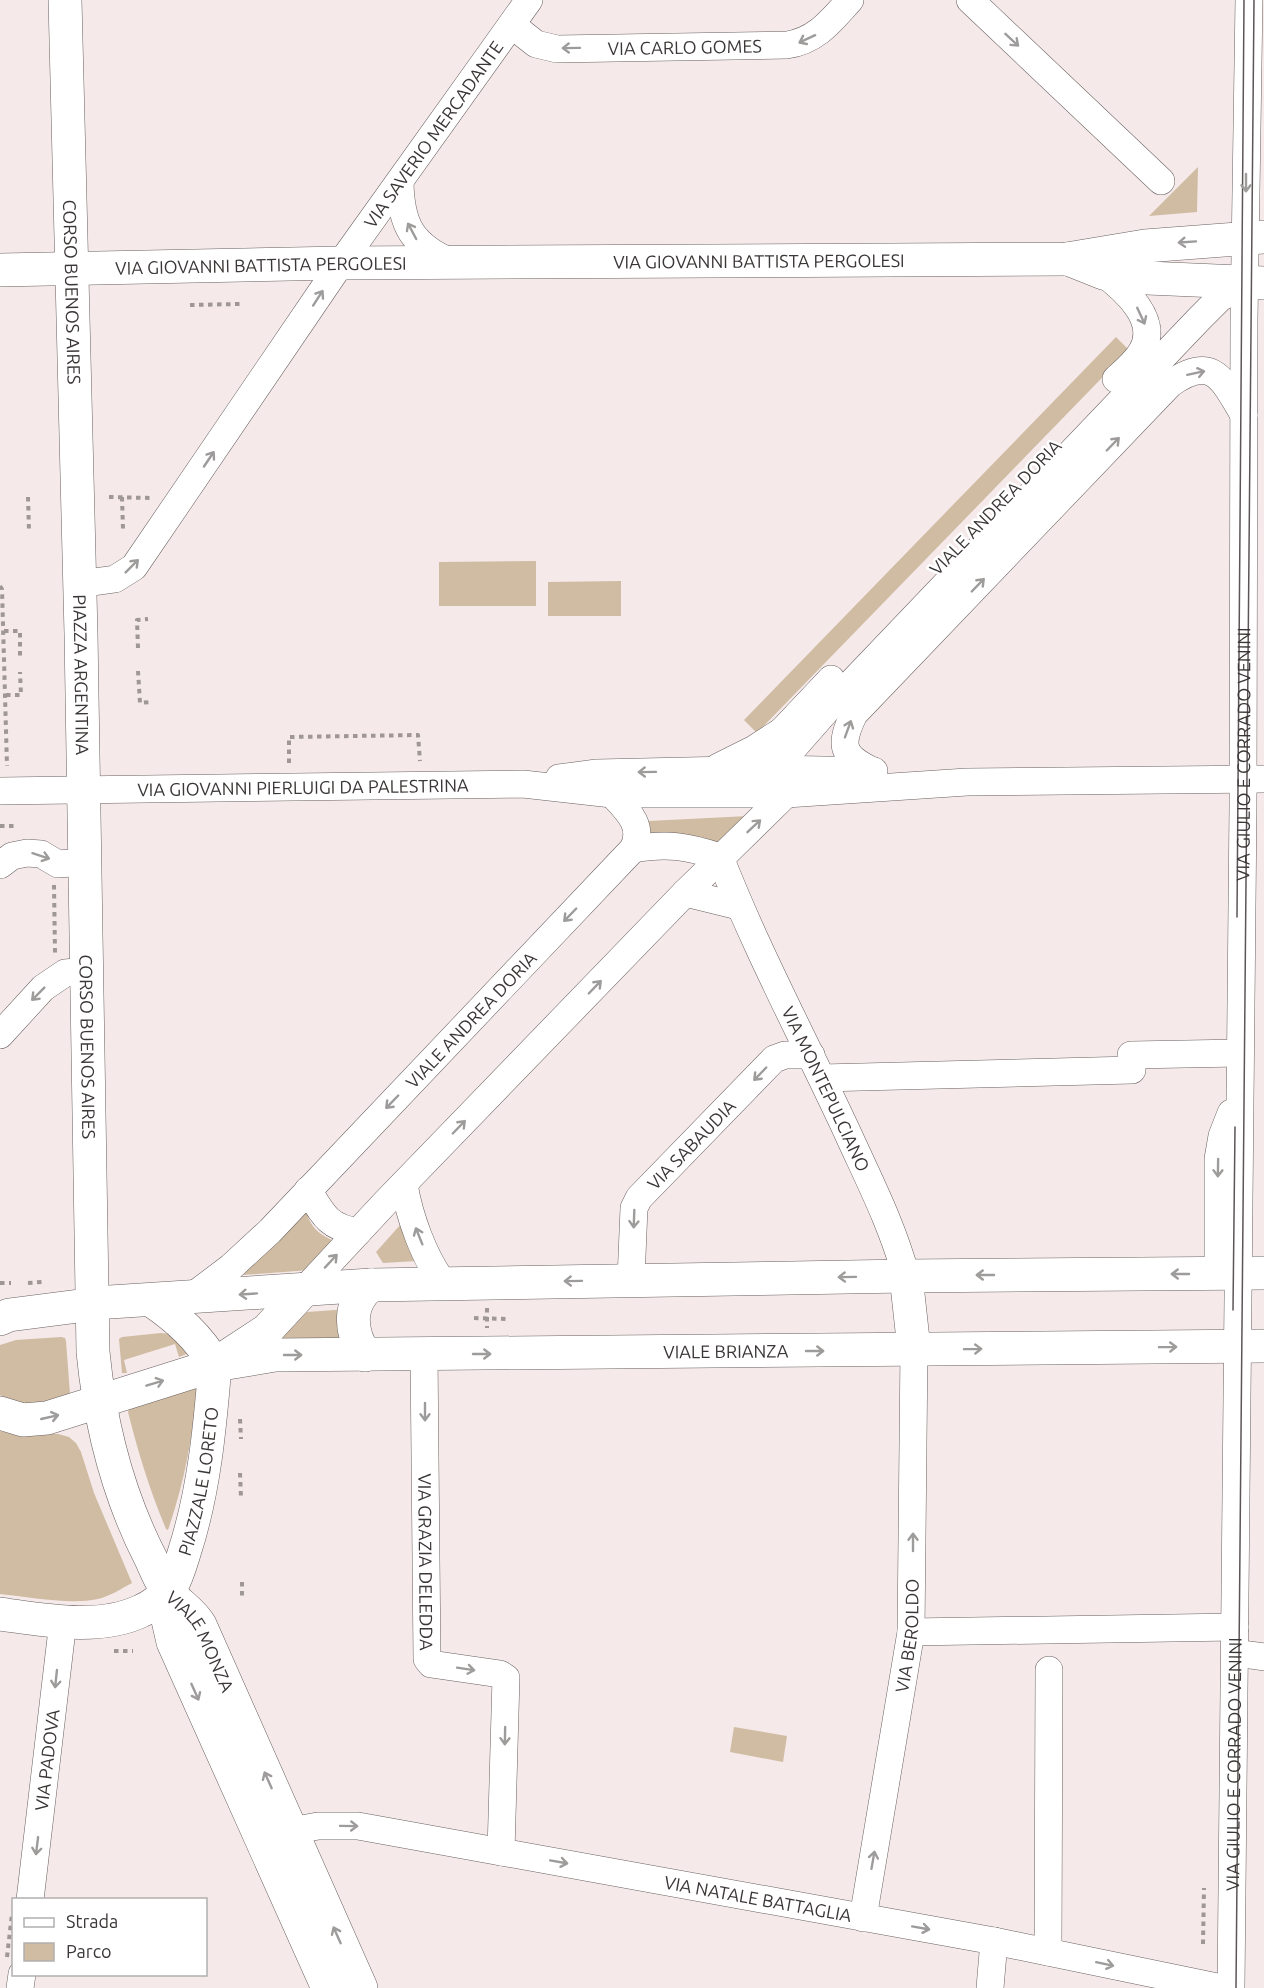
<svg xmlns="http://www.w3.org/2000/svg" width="1264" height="1988" font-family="Ubuntu,sans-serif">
	<rect width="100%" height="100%" fill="#f5e9e9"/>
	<!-- green -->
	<path fill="#d0bca3" d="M 1198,167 L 1197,212 L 1149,216 Z
		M 1116,337 L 1129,350 L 757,733 L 744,720 Z
		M 536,561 L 536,606 L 439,606 L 439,562 Z
		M 621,581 L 621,616 L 548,616 L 548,582 Z
		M 748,816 L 713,850 L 648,834 L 649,821 Z
		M 305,1210 C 312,1229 319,1235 337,1242 L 310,1270 L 243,1275 Z
		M 401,1224 L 417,1261 L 383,1263 L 376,1252 Z
		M 349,1309 L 347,1341 L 281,1339 L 307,1312 Z
		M 161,1333 L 170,1334 L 189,1353 L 179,1357 L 175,1344 L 124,1360 L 127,1373 L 122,1373 L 119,1339 L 122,1337 Z
		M 61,1337 L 65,1338 L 66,1341 L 70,1394 C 46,1403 24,1411 0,1395 L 0,1345 L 16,1340 Z
		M 195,1386 L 197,1388 C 193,1436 184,1484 168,1530 L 166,1529 C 150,1491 138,1452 128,1412 L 130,1406 Z
		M 0,1431 L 15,1434 L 58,1434 L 69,1437 L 76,1443 L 81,1452 L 94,1493 L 132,1583 C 121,1589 110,1596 98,1599 C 69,1605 30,1597 0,1594 Z
		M 734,1727 L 787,1736 L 783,1762 L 730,1752 Z"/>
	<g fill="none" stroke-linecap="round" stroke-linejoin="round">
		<!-- minor casing -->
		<g stroke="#6a6161" stroke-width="28">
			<g id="minor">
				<path d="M 970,0 L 1161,181"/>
				<path id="s1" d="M 512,25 L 536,44 L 557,49 L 787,45 C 816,41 831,21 850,0"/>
				<path d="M 400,183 C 401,225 412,245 451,262"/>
				<path d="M 1103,273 C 1125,290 1160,320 1142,351 C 1136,362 1125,371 1116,379"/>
				<path id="s2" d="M 79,584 L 115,579 L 134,567 L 341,263 L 529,0"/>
				<path d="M 781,732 L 831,679"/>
				<path d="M 718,767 L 754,749 L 796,722"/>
				<path d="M 873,771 C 841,756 839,745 854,714 L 1170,384 C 1213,353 1223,380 1244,415"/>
				<path d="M 559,778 L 597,773 L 771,769 L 874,771"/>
				<path id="s3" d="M 0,791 L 523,784 L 612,794 L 786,794 L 967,782 L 1264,779"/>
				<path d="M 730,792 L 771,769 L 789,753 L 839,696 L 1199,319 L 1220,298 L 1253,279"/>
				<path d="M 633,849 C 667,843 687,846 720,857"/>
				<path id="s4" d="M 720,857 C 757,952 806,1043 849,1136 C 870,1182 893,1227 906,1276"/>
				<path d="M 0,865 L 12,856 L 27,853 L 41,854 L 58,864 L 85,862"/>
				<path d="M 685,893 L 738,906"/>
				<path d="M 0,1035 L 43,988 L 65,973 L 87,971"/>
				<path d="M 822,1078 L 1132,1070 L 1131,1055 L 1240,1053"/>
				<path d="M 1231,1113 L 1222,1136 L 1218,1159 L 1218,1257 L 1238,1274"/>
				<path d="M 404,1184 C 409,1216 424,1258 444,1284"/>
				<path d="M 308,1190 C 323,1215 328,1227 358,1232"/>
				<path id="s5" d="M 631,1280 L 634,1208 L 639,1198 L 774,1059 L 785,1055 L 811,1055"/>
				<path d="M 305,1289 L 385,1203 L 685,893 L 786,794"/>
				<path id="s6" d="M 190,1298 L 231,1267 L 270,1231 L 633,849 C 645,826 627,810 612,794"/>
				<path id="s7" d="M 424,1354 L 427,1659 L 431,1664 L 500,1674 L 506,1678 L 501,1852"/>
				<path d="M 911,1632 L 1235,1627"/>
				<path d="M 1235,1653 L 1264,1657"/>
				<path id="s8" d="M 291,1831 L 318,1826 L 358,1826 L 994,1941 L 1222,1988"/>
				<path id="s9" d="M 30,1900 L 63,1621"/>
				<path id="s10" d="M 863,1918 L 911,1632 L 914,1349"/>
				<path d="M 1048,1952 L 1049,1670"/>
				<path d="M 20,1988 L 22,1974"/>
				<path d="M 990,1988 L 994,1941"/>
				<path id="s11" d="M 1231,1988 L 1243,807 L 1244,320 L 1249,0"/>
			</g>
		</g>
		<!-- major casing -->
		<g stroke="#6a6161" stroke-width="34">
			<g id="major">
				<path id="s12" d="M 65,0 L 81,634 L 93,1352 C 100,1423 118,1495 151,1559 C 156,1570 161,1583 168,1592 C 178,1604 192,1611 200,1625 L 361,1988"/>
				<path d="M 1068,259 L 1103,273 L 1124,277 L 1264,283"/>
				<path id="s13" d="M 0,270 L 341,263 L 1067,259 L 1145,246 L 1264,237"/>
				<path d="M 906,1276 L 914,1349"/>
				<path d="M 0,1319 L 9,1315 L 110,1302 L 371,1285 L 906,1276 L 1264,1273"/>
				<path d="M 365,1355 C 350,1332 347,1304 371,1285"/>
				<path d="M 226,1357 L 267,1330 L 305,1289"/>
				<path id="s14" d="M 0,1413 L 23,1420 L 47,1418 L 215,1365 L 275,1355 L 1264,1346"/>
				<path d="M 167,1592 L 168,1620 L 173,1642 L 328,1988"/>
				<path id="s15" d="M 0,1614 C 44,1620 99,1631 141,1611 C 151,1607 163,1598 170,1589 C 177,1578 181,1563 185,1550 C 204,1491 210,1427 215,1365 C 199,1337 177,1318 151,1300"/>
			</g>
		</g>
		<!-- path -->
		<path stroke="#9f9696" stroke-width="4" stroke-dasharray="4.5 4.5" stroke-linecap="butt" d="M 190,305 L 240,304
			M 28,497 L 29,531
			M 109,497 L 152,498
			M 122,497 L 123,529
			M 0,586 L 2,589 L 7,766
			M 4,631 L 20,631 L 20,657
			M 138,648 L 137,620 L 148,619
			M 138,671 L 140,703 L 150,702
			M 6,695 L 21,695 L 20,672
			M 289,763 L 289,737 L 418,735 L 420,761
			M 0,826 L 15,826
			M 54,885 L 55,953
			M 0,1283 L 11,1283
			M 28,1283 L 42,1282
			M 487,1308 L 487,1328
			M 474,1318 L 508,1319
			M 240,1419 L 241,1439
			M 240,1473 L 241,1498
			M 242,1582 L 242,1599
			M 114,1651 L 133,1651
			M 1203,1944 L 1204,1888
			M 7,1957 L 12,1914"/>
		<!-- minor -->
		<use href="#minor" stroke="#fff" stroke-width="27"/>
		<!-- major -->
		<use href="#major" stroke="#fff" stroke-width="33"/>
		<!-- tram -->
		<path stroke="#5c5555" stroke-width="1.5" d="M 1237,917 L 1244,0
			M 1233,1310 L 1235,1127
			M 1236,1988 L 1254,0"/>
	</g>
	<!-- one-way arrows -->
	<defs><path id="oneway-shaft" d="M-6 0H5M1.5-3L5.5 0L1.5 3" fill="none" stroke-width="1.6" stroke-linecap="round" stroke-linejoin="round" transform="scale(1.5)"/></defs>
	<g stroke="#9e9b9b">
		<use href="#oneway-shaft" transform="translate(807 39) rotate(155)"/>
		<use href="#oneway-shaft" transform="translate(1012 40) rotate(43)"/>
		<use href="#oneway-shaft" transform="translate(571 48) rotate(179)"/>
		<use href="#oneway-shaft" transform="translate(1246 183) rotate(90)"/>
		<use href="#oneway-shaft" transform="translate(412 231) rotate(-118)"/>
		<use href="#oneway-shaft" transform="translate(1187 242) rotate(176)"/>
		<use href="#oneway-shaft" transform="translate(318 298) rotate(-57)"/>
		<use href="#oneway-shaft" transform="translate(1141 316) rotate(65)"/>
		<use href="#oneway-shaft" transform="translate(1196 373) rotate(-12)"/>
		<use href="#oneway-shaft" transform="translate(1113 444) rotate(-46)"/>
		<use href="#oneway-shaft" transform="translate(209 459) rotate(-56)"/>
		<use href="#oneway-shaft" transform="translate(132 566) rotate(-45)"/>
		<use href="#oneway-shaft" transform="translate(978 585) rotate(-46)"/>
		<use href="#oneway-shaft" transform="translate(848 729) rotate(-70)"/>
		<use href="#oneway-shaft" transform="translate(647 772) rotate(179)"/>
		<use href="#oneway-shaft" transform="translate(754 826) rotate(-43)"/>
		<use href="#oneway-shaft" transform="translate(41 856) rotate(18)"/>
		<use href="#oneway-shaft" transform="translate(570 915) rotate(134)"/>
		<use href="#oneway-shaft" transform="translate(595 987) rotate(-46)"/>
		<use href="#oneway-shaft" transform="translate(38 994) rotate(135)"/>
		<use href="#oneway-shaft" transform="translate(760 1074) rotate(134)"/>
		<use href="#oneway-shaft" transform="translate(392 1102) rotate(134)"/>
		<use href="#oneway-shaft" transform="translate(459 1127) rotate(-46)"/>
		<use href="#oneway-shaft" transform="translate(1218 1168) rotate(91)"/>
		<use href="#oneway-shaft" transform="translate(634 1219) rotate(92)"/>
		<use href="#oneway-shaft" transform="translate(419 1236) rotate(-112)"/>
		<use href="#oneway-shaft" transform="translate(331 1261) rotate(-47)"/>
		<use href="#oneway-shaft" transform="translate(1180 1274) rotate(180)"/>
		<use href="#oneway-shaft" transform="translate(985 1275) rotate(180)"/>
		<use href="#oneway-shaft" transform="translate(847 1277) rotate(179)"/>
		<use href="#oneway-shaft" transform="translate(573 1281) rotate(179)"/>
		<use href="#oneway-shaft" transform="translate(248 1294) rotate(176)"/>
		<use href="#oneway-shaft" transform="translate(1168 1347) rotate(-1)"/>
		<use href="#oneway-shaft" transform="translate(973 1349) rotate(-1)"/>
		<use href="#oneway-shaft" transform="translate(815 1351)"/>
		<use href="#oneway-shaft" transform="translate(482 1354)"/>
		<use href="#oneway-shaft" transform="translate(293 1355)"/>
		<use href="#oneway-shaft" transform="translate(155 1383) rotate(-17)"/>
		<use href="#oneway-shaft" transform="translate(425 1412) rotate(90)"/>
		<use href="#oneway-shaft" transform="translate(50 1417) rotate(-13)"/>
		<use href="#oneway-shaft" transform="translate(913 1542) rotate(-90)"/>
		<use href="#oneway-shaft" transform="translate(466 1669) rotate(9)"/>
		<use href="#oneway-shaft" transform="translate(56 1679) rotate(96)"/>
		<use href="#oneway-shaft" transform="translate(195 1692) rotate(66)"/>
		<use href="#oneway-shaft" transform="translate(505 1736) rotate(91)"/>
		<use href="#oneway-shaft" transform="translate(268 1780) rotate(-114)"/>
		<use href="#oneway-shaft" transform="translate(349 1826) rotate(1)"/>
		<use href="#oneway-shaft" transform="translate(37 1846) rotate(97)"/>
		<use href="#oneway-shaft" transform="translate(873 1860) rotate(-80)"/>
		<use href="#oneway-shaft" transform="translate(559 1862) rotate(10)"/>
		<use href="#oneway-shaft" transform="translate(921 1928) rotate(10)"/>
		<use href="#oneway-shaft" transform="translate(337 1935) rotate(-114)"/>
		<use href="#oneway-shaft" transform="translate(1105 1964) rotate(12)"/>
	</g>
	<g text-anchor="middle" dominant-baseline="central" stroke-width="5" stroke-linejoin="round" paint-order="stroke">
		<!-- street labels -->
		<g font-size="18" fill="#3c3737" stroke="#fff">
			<text stroke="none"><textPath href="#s1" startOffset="180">VIA CARLO GOMES</textPath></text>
			<text stroke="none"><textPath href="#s2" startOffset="585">VIA SAVERIO MERCADANTE</textPath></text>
			<text stroke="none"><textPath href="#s13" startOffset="759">VIA GIOVANNI BATTISTA PERGOLESI</textPath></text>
			<text stroke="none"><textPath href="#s13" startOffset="261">VIA GIOVANNI BATTISTA PERGOLESI</textPath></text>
			<text stroke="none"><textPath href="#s12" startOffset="292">CORSO BUENOS AIRES</textPath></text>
			<text transform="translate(995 507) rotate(-46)">VIALE ANDREA DORIA</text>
			<text stroke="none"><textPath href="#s12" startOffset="675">PIAZZA ARGENTINA</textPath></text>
			<text stroke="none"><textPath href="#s11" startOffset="1234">VIA GIULIO E CORRADO VENINI</textPath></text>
			<text stroke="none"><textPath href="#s3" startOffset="303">VIA GIOVANNI PIERLUIGI DA PALESTRINA</textPath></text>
			<text stroke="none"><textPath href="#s6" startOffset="396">VIALE ANDREA DORIA</textPath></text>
			<text stroke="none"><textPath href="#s12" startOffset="1047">CORSO BUENOS AIRES</textPath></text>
			<text stroke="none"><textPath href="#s4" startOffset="255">VIA MONTEPULCIANO</textPath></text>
			<text stroke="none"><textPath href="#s5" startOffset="158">VIA SABAUDIA</textPath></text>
			<text stroke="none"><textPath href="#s14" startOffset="736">VIALE BRIANZA</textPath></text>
			<text stroke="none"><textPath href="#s15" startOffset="292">PIAZZALE LORETO</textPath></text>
			<text stroke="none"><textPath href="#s7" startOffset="208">VIA GRAZIA DELEDDA</textPath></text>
			<text stroke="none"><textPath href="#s10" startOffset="286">VIA BEROLDO</textPath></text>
			<text stroke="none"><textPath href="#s12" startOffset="1666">VIALE MONZA</textPath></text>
			<text stroke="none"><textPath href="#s9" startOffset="141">VIA PADOVA</textPath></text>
			<text stroke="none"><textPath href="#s11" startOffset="224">VIA GIULIO E CORRADO VENINI</textPath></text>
			<text stroke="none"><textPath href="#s8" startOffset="474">VIA NATALE BATTAGLIA</textPath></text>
		</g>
	</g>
	<!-- legend -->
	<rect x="12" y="1898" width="195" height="78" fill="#ffffff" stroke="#b1afaf" stroke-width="1.5"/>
	<rect x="24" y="1918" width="30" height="9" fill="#ffffff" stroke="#b1afaf" stroke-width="1.5"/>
	<text x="66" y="1928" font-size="18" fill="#3c3737">Strada</text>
	<rect x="24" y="1943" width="30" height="18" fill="#d0bca3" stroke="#b1afaf" stroke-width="1.5"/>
	<text x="66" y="1958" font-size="18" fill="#3c3737">Parco</text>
</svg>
